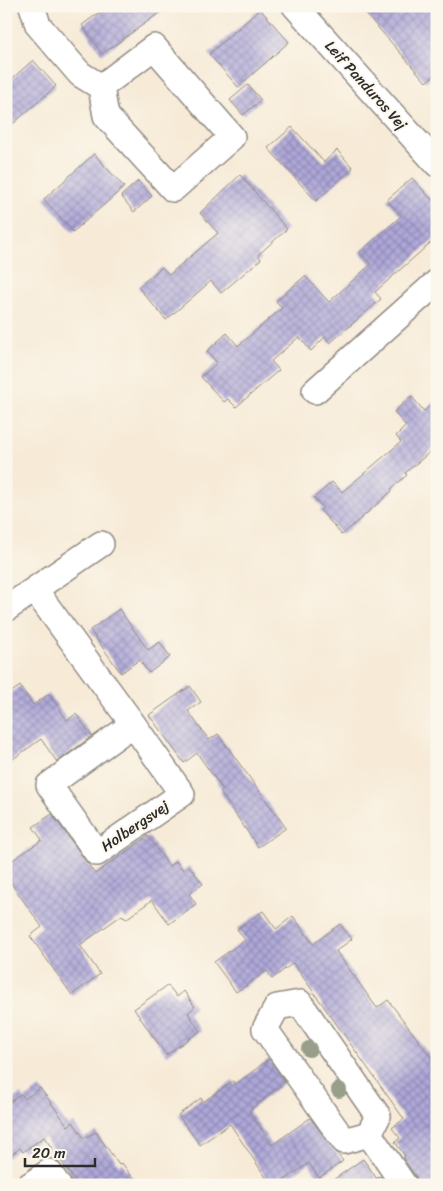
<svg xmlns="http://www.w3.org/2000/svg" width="443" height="1191" font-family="Sriracha,sans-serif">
	<defs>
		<pattern id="building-cross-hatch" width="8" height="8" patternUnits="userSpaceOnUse" patternTransform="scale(1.25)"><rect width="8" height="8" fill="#aea7d9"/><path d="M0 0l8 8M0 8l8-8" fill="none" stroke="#8e88b0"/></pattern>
	</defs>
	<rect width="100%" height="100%" fill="#fbf7ec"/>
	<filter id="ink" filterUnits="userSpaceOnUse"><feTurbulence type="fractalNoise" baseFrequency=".02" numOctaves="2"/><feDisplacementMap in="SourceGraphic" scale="10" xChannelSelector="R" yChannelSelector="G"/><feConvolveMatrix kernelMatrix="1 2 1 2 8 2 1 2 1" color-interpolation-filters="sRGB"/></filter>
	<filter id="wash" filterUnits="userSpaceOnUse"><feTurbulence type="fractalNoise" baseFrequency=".0096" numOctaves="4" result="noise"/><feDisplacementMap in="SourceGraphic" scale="20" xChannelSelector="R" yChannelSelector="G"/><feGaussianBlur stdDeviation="1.12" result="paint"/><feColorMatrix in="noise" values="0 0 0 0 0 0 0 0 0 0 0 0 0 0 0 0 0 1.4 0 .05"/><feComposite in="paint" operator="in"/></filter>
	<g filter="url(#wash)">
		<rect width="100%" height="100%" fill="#f7ebd8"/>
		<g id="blocks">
			<!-- building -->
			<path fill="url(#building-cross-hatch)" d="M 108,6 L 169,6 L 102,54 L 82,25 Z
				M 359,6 L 431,6 L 437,13 L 437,73 L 426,82 Z
				M 260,9 L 289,42 L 238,87 L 209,54 Z
				M 33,60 L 56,86 L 6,130 L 6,84 Z
				M 248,85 L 261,100 L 243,115 L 230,100 Z
				M 292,127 L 324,162 L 337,150 L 353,168 L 316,201 L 268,148 Z
				M 94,154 L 124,187 L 73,232 L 44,199 Z
				M 240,175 L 287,229 L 258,255 L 261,259 L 221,293 L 211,281 L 166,320 L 138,287 L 162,267 L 169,275 L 218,233 L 200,213 Z
				M 412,178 L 437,205 L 437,237 L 375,292 L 381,299 L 330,343 L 325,337 L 311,351 L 299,337 L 271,361 L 279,370 L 236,407 L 228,399 L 224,402 L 201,377 L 217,363 L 207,351 L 227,333 L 238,346 L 282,308 L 276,301 L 305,276 L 329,302 L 371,264 L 360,252 L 401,216 L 387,200 Z
				M 138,181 L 152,196 L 134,212 L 121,196 Z
				M 411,396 L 424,411 L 437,400 L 437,446 L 405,473 L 407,475 L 391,489 L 392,491 L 342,535 L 320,510 L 323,508 L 314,498 L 332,482 L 342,492 L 401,442 L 396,436 L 406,426 L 394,412 Z
				M 119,609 L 148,650 L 160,642 L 170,657 L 149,673 L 139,660 L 121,673 L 90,630 Z
				M 20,686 L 33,705 L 49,694 L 67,720 L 76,714 L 92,736 L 57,762 L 41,739 L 6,764 L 6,696 Z
				M 190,686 L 201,702 L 188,711 L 209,740 L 218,734 L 286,828 L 258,847 L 220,792 L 223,790 L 197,753 L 184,763 L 149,715 Z
				M 52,814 L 95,874 L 148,836 L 169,866 L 176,861 L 183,870 L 189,866 L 203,884 L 189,894 L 196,904 L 169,924 L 152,900 L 126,919 L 122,915 L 80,945 L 100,974 L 72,995 L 30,936 L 42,927 L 6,876 L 6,868 L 11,865 L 10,862 L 42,840 L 33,827 Z
				M 263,911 L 276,929 L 293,916 L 313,944 L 340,924 L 352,939 L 336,951 L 377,1008 L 388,1000 L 437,1065 L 437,1185 L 418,1185 L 416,1177 L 403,1158 L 405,1156 L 395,1142 L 400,1138 L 392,1128 L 404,1119 L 293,963 L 272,979 L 267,971 L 236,992 L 214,962 L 245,940 L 237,929 Z
				M 168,985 L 177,997 L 184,991 L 195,1007 L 188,1013 L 200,1031 L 166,1055 L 134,1009 Z
				M 269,1059 L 285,1082 L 249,1111 L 272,1145 L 310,1118 L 343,1161 L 319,1178 L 309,1163 L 278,1185 L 271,1185 L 230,1124 L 200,1145 L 178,1115 L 201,1098 L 203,1102 L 233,1081 L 235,1085 Z
				M 40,1088 L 68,1126 L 73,1122 L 84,1138 L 96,1132 L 119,1165 L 122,1163 L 138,1185 L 78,1185 L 44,1137 L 23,1152 L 20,1148 L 6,1159 L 6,1105 L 21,1094 L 25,1099 Z
				M 363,1159 L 377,1179 L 380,1176 L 386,1185 L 326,1185 Z"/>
		</g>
	</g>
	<g filter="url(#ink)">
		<use href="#blocks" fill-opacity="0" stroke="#918b82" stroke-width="1"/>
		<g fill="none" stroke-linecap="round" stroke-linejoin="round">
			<!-- minor casing -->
			<g stroke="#918b82" stroke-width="28">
				<path id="minor" d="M 32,6 L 38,25 L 80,74 L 101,87 L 106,116 L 173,189 L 232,137 L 154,47 L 101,87
					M 295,6 L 437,164
					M 315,391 L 437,282
					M 35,590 L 133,724 L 182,794 L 97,853 L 49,785 L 133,724
					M 6,609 L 101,544
					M 300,1003 L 378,1116 L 369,1134 L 344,1141 L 265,1029 L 277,1007 Z
					M 369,1134 L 404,1185
					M 30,1185 L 49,1172 L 58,1185"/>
			</g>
			<!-- minor -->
			<use href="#minor" stroke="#fff" stroke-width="25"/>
		</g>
		<!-- trees -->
		<g fill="#979e8a">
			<circle cx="309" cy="1049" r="8"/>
			<circle cx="339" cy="1090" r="8"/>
		</g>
	</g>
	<g text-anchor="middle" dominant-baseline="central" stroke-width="4" stroke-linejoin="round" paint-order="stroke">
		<!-- street labels -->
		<g font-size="15" fill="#2b2b2b" stroke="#fbf7ec">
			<text transform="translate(366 85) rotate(48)">Leif Panduros Vej</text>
			<text transform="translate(135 826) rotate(-34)">Holbergsvej</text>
		</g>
	</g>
	<!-- margin -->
	<rect width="443" height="1191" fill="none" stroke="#fbf7ec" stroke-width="25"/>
	<!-- scale -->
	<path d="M25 1158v8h70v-8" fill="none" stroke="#2b2b2b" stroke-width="2.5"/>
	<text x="32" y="1158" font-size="15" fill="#2b2b2b" stroke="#fbf7ec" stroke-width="4" paint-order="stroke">20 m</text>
</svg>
